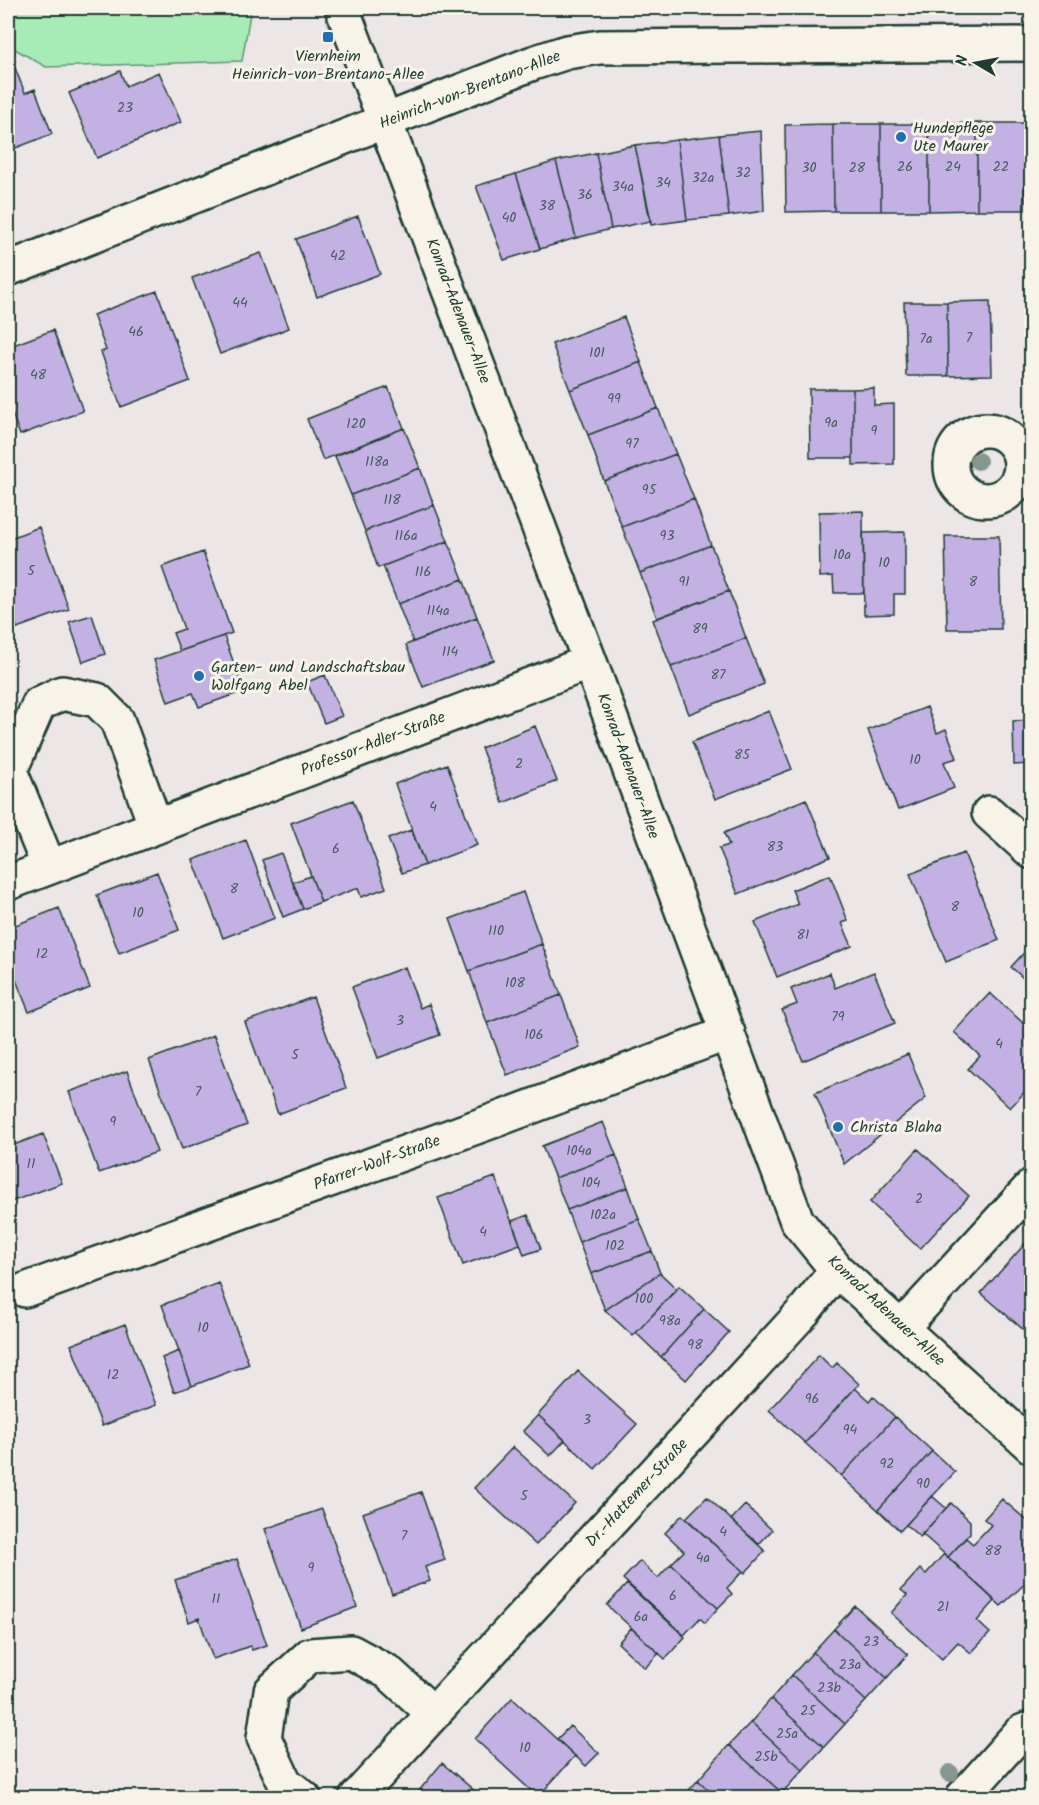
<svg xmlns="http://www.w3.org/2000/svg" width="1039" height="1805" font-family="Kalam,sans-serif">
	<rect width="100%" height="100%" fill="#ece6e7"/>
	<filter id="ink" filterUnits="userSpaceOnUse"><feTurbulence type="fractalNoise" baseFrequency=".0167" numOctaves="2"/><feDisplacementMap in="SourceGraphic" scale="12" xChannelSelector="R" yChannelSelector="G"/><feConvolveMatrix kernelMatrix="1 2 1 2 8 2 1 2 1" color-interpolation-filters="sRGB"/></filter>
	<g filter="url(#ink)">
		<!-- green -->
		<path fill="#a7ebb7" stroke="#639476" stroke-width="1.5" d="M 8,8 L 251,8 L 242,61 L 46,67 L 8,45 Z"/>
		<!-- building -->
		<path fill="#c2b1e2" stroke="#1f3d34" stroke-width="1.5" d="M 15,68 L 25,93 L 35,89 L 52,134 L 8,151 L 8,70 Z
			M 120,71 L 126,86 L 159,72 L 181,122 L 97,158 L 69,93 Z
			M 977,123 L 1025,123 L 1025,210 L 977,210 Z
			M 977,123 L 977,210 L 929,211 L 929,124 Z
			M 833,124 L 881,124 L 881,211 L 834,211 Z
			M 833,124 L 834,211 L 786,212 L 785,125 Z
			M 881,124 L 929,124 L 929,211 L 881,211 Z
			M 761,131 L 764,211 L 729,216 L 719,135 Z
			M 719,135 L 729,216 L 687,220 L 677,140 Z
			M 677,140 L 687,220 L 651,225 L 635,145 Z
			M 635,145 L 651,221 L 611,229 L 596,153 Z
			M 596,153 L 611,229 L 576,238 L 556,161 Z
			M 556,161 L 576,238 L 540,249 L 516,174 Z
			M 516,174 L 540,249 L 504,260 L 476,186 Z
			M 358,216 L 380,274 L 317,297 L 296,239 Z
			M 261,253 L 289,328 L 220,354 L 192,278 Z
			M 157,291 L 190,381 L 121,407 L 101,352 L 106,350 L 93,315 Z
			M 990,301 L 992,375 L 948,376 L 947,302 Z
			M 904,302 L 947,302 L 948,376 L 906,376 Z
			M 624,317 L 641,362 L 570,390 L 552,344 Z
			M 53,330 L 83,411 L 20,435 L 8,403 L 8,347 Z
			M 641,362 L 658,408 L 588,435 L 570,390 Z
			M 388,387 L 404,428 L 323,460 L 307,419 Z
			M 874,388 L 874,405 L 894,404 L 894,464 L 853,465 L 853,389 Z
			M 809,389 L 853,389 L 853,458 L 810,458 Z
			M 658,408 L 676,454 L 604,481 L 588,435 Z
			M 404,428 L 420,468 L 351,495 L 335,456 Z
			M 676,454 L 694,499 L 622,527 L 604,481 Z
			M 420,468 L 434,505 L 365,531 L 351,495 Z
			M 694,499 L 711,545 L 640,573 L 622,527 Z
			M 434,505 L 448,541 L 378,568 L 365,531 Z
			M 863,511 L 864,593 L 834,593 L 833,576 L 820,577 L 819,512 Z
			M 39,527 L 69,609 L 17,628 L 8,603 L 8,539 Z
			M 905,532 L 905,594 L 894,594 L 894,614 L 864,615 L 863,533 Z
			M 945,536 L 999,536 L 1001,629 L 947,629 Z
			M 448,541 L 463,579 L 398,604 L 383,566 Z
			M 711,545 L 729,591 L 657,618 L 640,573 Z
			M 203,552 L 232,633 L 180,651 L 173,633 L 184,629 L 162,567 Z
			M 463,579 L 477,617 L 413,642 L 398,604 Z
			M 729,591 L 746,638 L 671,667 L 653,620 Z
			M 92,615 L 105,654 L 83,662 L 69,622 Z
			M 477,617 L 494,660 L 423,687 L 406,645 Z
			M 224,636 L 244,691 L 199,707 L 193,693 L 168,702 L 154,660 Z
			M 746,638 L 764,684 L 689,714 L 671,667 Z
			M 325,675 L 342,716 L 324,723 L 307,682 Z
			M 927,707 L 937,733 L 946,729 L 957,758 L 944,762 L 954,788 L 898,810 L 868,730 Z
			M 769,711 L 792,769 L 715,799 L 692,742 Z
			M 1032,720 L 1032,779 L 1030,764 L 1014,765 L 1013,721 Z
			M 535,726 L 557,781 L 503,803 L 481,748 Z
			M 447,764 L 477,845 L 425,865 L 395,784 Z
			M 806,799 L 830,857 L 738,894 L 719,848 L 729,845 L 724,833 Z
			M 353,800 L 386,888 L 361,897 L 358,888 L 321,902 L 291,823 Z
			M 411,830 L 425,865 L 402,873 L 388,839 Z
			M 246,840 L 275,918 L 223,938 L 193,860 Z
			M 281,853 L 303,909 L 283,917 L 262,860 Z
			M 964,853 L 999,940 L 946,962 L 910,874 Z
			M 157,872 L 179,930 L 119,953 L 97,895 Z
			M 830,875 L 848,921 L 842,923 L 852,946 L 777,977 L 755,922 L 798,904 L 792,890 Z
			M 311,876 L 321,902 L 303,909 L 293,882 Z
			M 523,892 L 542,944 L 469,971 L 450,919 Z
			M 59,908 L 90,988 L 29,1012 L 16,980 L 8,984 L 8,928 Z
			M 542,944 L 561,995 L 487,1023 L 469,971 Z
			M 1032,944 L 1032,986 L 1011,967 Z
			M 405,967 L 420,1008 L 429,1004 L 440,1035 L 378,1058 L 352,987 Z
			M 874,972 L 895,1023 L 803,1061 L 782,1010 L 797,1004 L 791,989 L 830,973 L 835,988 Z
			M 990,993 L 1032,1031 L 1032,1084 L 1010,1108 L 968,1069 L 980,1056 L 954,1032 Z
			M 561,995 L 580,1047 L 507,1075 L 487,1023 Z
			M 313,997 L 346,1088 L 278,1114 L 245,1022 Z
			M 214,1035 L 247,1125 L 182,1149 L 149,1060 Z
			M 908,1054 L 926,1098 L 844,1164 L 815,1093 Z
			M 127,1071 L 157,1152 L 99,1173 L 69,1092 Z
			M 603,1122 L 616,1155 L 555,1178 L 542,1146 Z
			M 43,1134 L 62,1183 L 8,1203 L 8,1137 L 11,1146 Z
			M 918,1149 L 969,1196 L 920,1249 L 870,1202 Z
			M 616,1155 L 628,1187 L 567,1210 L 555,1178 Z
			M 495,1177 L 520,1244 L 463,1265 L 438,1198 Z
			M 628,1187 L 639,1219 L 579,1242 L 567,1210 Z
			M 528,1215 L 541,1249 L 524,1255 L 512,1221 Z
			M 639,1219 L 652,1251 L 591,1274 L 579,1242 Z
			M 1032,1236 L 1032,1337 L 981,1293 Z
			M 652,1251 L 660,1273 L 605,1310 L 591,1274 Z
			M 660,1273 L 677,1289 L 633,1336 L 605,1310 Z
			M 219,1283 L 249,1364 L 192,1386 L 162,1305 Z
			M 679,1286 L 704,1309 L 661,1357 L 636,1333 Z
			M 704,1309 L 729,1332 L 686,1380 L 661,1357 Z
			M 125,1324 L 156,1405 L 102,1426 L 71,1345 Z
			M 179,1351 L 192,1386 L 174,1392 L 162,1358 Z
			M 819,1355 L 832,1368 L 837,1363 L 859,1384 L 805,1443 L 769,1410 Z
			M 578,1371 L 637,1424 L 595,1469 L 538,1415 Z
			M 855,1388 L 869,1401 L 873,1396 L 895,1417 L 841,1476 L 805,1443 Z
			M 538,1415 L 565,1440 L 550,1456 L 523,1431 Z
			M 895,1417 L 932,1451 L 878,1510 L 841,1476 Z
			M 513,1447 L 575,1503 L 536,1545 L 474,1488 Z
			M 932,1451 L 955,1472 L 900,1531 L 878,1510 Z
			M 421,1492 L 445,1560 L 425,1567 L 430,1581 L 392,1594 L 363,1513 Z
			M 932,1496 L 946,1508 L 920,1537 L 906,1525 Z
			M 707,1497 L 765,1551 L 745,1573 L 686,1518 Z
			M 1002,1499 L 1032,1525 L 1032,1577 L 1001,1606 L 948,1557 L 966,1538 L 973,1544 L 991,1525 L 984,1519 Z
			M 951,1503 L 970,1521 L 970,1533 L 948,1557 L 922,1534 Z
			M 745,1505 L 772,1530 L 759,1544 L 731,1520 Z
			M 322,1509 L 357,1607 L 301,1628 L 265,1529 Z
			M 682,1515 L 743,1571 L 727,1588 L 732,1594 L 718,1608 L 671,1564 L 684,1551 L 665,1533 Z
			M 944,1554 L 995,1601 L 977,1621 L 990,1633 L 971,1653 L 958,1642 L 942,1659 L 891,1613 L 907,1595 L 901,1590 L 920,1569 L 926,1574 Z
			M 237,1559 L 267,1645 L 252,1650 L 250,1646 L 213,1659 L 199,1618 L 189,1622 L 175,1580 Z
			M 640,1561 L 658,1578 L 671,1564 L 718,1608 L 705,1623 L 700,1618 L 684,1635 L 623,1579 Z
			M 627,1584 L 685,1637 L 665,1659 L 607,1605 Z
			M 855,1606 L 908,1654 L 887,1678 L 834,1629 Z
			M 631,1628 L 659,1653 L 645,1668 L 618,1643 Z
			M 834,1629 L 887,1678 L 866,1701 L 813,1652 Z
			M 813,1652 L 866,1701 L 845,1724 L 792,1675 Z
			M 792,1675 L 845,1724 L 824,1747 L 771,1699 Z
			M 512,1698 L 575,1756 L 538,1797 L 475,1739 Z
			M 771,1699 L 824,1747 L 803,1770 L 751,1722 Z
			M 751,1722 L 803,1770 L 782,1793 L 729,1745 Z
			M 570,1726 L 599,1753 L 586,1766 L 557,1739 Z
			M 729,1745 L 782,1793 L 778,1798 L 717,1798 L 698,1780 Z
			M 442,1763 L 483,1798 L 413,1798 Z
			M 698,1780 L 717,1798 L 682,1798 Z"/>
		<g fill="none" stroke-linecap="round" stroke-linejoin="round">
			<!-- street casing -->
			<g stroke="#1f3d34" stroke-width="38">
				<path id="street" d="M 342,8 L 590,662 L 797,1221 L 837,1270 L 1032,1447
					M 8,269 L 533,63 L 567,52 L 600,47 L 1032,44
					M951 465a35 35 0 1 1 70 0a35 35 0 1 1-70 0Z
					M 989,813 L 1032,852
					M 49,867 L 10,771 L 39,704 L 62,693 L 97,700 L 117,720 L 156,827
					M 8,883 L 590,662
					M 25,1290 L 501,1118 L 728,1033
					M 902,1327 L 1032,1186
					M 304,1798 L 285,1783 L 264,1738 L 271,1691 L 310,1655 L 351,1652 L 388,1672 L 432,1712
					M 356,1798 L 804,1311 L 837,1270
					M 962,1798 L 1021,1732 L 1032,1728"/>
			</g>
			<!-- street -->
			<use href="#street" stroke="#f7f3e8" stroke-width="33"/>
		</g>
		<!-- trees -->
		<g fill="#869790">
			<circle cx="978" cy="461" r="9"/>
			<circle cx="950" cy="1773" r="9"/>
		</g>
	</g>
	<!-- markers -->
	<g fill="#1f6fb2" stroke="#f7f3e8" stroke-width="2">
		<rect x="322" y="31" width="12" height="12" rx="3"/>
		<circle cx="901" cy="137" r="6"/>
		<circle cx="199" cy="676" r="6"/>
		<circle cx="838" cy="1127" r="6"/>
	</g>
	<g text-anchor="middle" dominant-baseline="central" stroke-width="6" stroke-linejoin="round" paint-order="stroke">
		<!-- number labels -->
		<g font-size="14" fill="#485a60">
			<text x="125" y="108">23</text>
			<text x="905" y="167">26</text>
			<text x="953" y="167">24</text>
			<text x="1001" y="167">22</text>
			<text x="809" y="168">30</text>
			<text x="857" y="168">28</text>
			<text x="743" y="173">32</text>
			<text x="703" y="178">32a</text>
			<text x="663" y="183">34</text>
			<text x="623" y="187">34a</text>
			<text x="585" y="195">36</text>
			<text x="547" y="206">38</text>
			<text x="509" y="218">40</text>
			<text x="338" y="256">42</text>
			<text x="240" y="303">44</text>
			<text x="136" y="332">46</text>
			<text x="969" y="338">7</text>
			<text x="926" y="339">7a</text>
			<text x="597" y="353">101</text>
			<text x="38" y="375">48</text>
			<text x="614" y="399">99</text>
			<text x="831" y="423">9a</text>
			<text x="356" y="424">120</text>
			<text x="874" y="431">9</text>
			<text x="632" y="444">97</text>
			<text x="377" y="462">118a</text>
			<text x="649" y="490">95</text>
			<text x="392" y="500">118</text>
			<text x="406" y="536">116a</text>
			<text x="667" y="536">93</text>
			<text x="842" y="555">10a</text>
			<text x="884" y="563">10</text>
			<text x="31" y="571">5</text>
			<text x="423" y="572">116</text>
			<text x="684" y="582">91</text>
			<text x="973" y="582">8</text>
			<text x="438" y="611">114a</text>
			<text x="700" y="629">89</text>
			<text x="450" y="652">114</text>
			<text x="718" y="675">87</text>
			<text x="742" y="755">85</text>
			<text x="915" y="760">10</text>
			<text x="519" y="764">2</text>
			<text x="433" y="807">4</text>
			<text x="775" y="847">83</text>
			<text x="336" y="849">6</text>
			<text x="234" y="889">8</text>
			<text x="955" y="907">8</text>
			<text x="138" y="913">10</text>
			<text x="496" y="931">110</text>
			<text x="803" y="935">81</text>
			<text x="42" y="954">12</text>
			<text x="515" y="983">108</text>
			<text x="838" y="1017">79</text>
			<text x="400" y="1021">3</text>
			<text x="534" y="1035">106</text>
			<text x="999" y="1044">4</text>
			<text x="295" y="1055">5</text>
			<text x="198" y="1092">7</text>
			<text x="113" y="1122">9</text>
			<text x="579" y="1151">104a</text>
			<text x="31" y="1164">11</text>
			<text x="591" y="1183">104</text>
			<text x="919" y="1199">2</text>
			<text x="603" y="1215">102a</text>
			<text x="483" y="1232">4</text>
			<text x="615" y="1246">102</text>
			<text x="644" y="1299">100</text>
			<text x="670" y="1321">98a</text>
			<text x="203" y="1328">10</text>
			<text x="695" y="1345">98</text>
			<text x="113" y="1375">12</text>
			<text x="812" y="1399">96</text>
			<text x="587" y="1420">3</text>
			<text x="850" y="1430">94</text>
			<text x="887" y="1464">92</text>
			<text x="923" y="1484">90</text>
			<text x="524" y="1496">5</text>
			<text x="723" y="1532">4</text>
			<text x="404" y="1536">7</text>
			<text x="993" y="1551">88</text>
			<text x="703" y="1558">4a</text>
			<text x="311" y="1568">9</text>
			<text x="673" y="1596">6</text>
			<text x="216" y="1599">11</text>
			<text x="943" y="1607">21</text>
			<text x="641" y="1617">6a</text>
			<text x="871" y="1642">23</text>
			<text x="850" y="1665">23a</text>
			<text x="829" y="1688">23b</text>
			<text x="808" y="1711">25</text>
			<text x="787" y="1734">25a</text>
			<text x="525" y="1748">10</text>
			<text x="766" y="1757">25b</text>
		</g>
		<!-- poi labels -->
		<g font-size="16" fill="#1f3d34" stroke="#f7f3e8" text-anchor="start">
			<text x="328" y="56" text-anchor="middle">Viernheim<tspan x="328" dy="18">Heinrich-von-Brentano-Allee</tspan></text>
			<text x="913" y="128">Hundepflege<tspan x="913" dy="18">Ute Maurer</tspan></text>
			<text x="211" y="667">Garten- und Landschaftsbau<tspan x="211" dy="18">Wolfgang Abel</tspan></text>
			<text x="850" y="1127">Christa Blaha</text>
		</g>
		<!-- street labels -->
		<g font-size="16" fill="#1f3d34" stroke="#f7f3e8">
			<text transform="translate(470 90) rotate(-21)">Heinrich-von-Brentano-Allee</text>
			<text transform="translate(458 311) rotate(69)">Konrad-Adenauer-Allee</text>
			<text transform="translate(373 744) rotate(-21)">Professor-Adler-Straße</text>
			<text transform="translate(628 766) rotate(70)">Konrad-Adenauer-Allee</text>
			<text transform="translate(377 1163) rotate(-20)">Pfarrer-Wolf-Straße</text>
			<text transform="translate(886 1311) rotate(43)">Konrad-Adenauer-Allee</text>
			<text transform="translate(637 1493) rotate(-47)">Dr.-Hattemer-Straße</text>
		</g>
	</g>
	<!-- margin -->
	<rect width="1039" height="1805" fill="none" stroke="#f7f3e8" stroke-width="30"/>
	<rect x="15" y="15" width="1009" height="1775" fill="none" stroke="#1f3d34" stroke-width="2" filter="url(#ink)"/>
	<!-- north arrow -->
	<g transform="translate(976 63) rotate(280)" stroke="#f7f3e8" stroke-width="4.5" paint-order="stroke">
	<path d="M0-4.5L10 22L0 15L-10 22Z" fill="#1f3d34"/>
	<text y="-9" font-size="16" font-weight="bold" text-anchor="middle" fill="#1f3d34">N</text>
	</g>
</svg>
